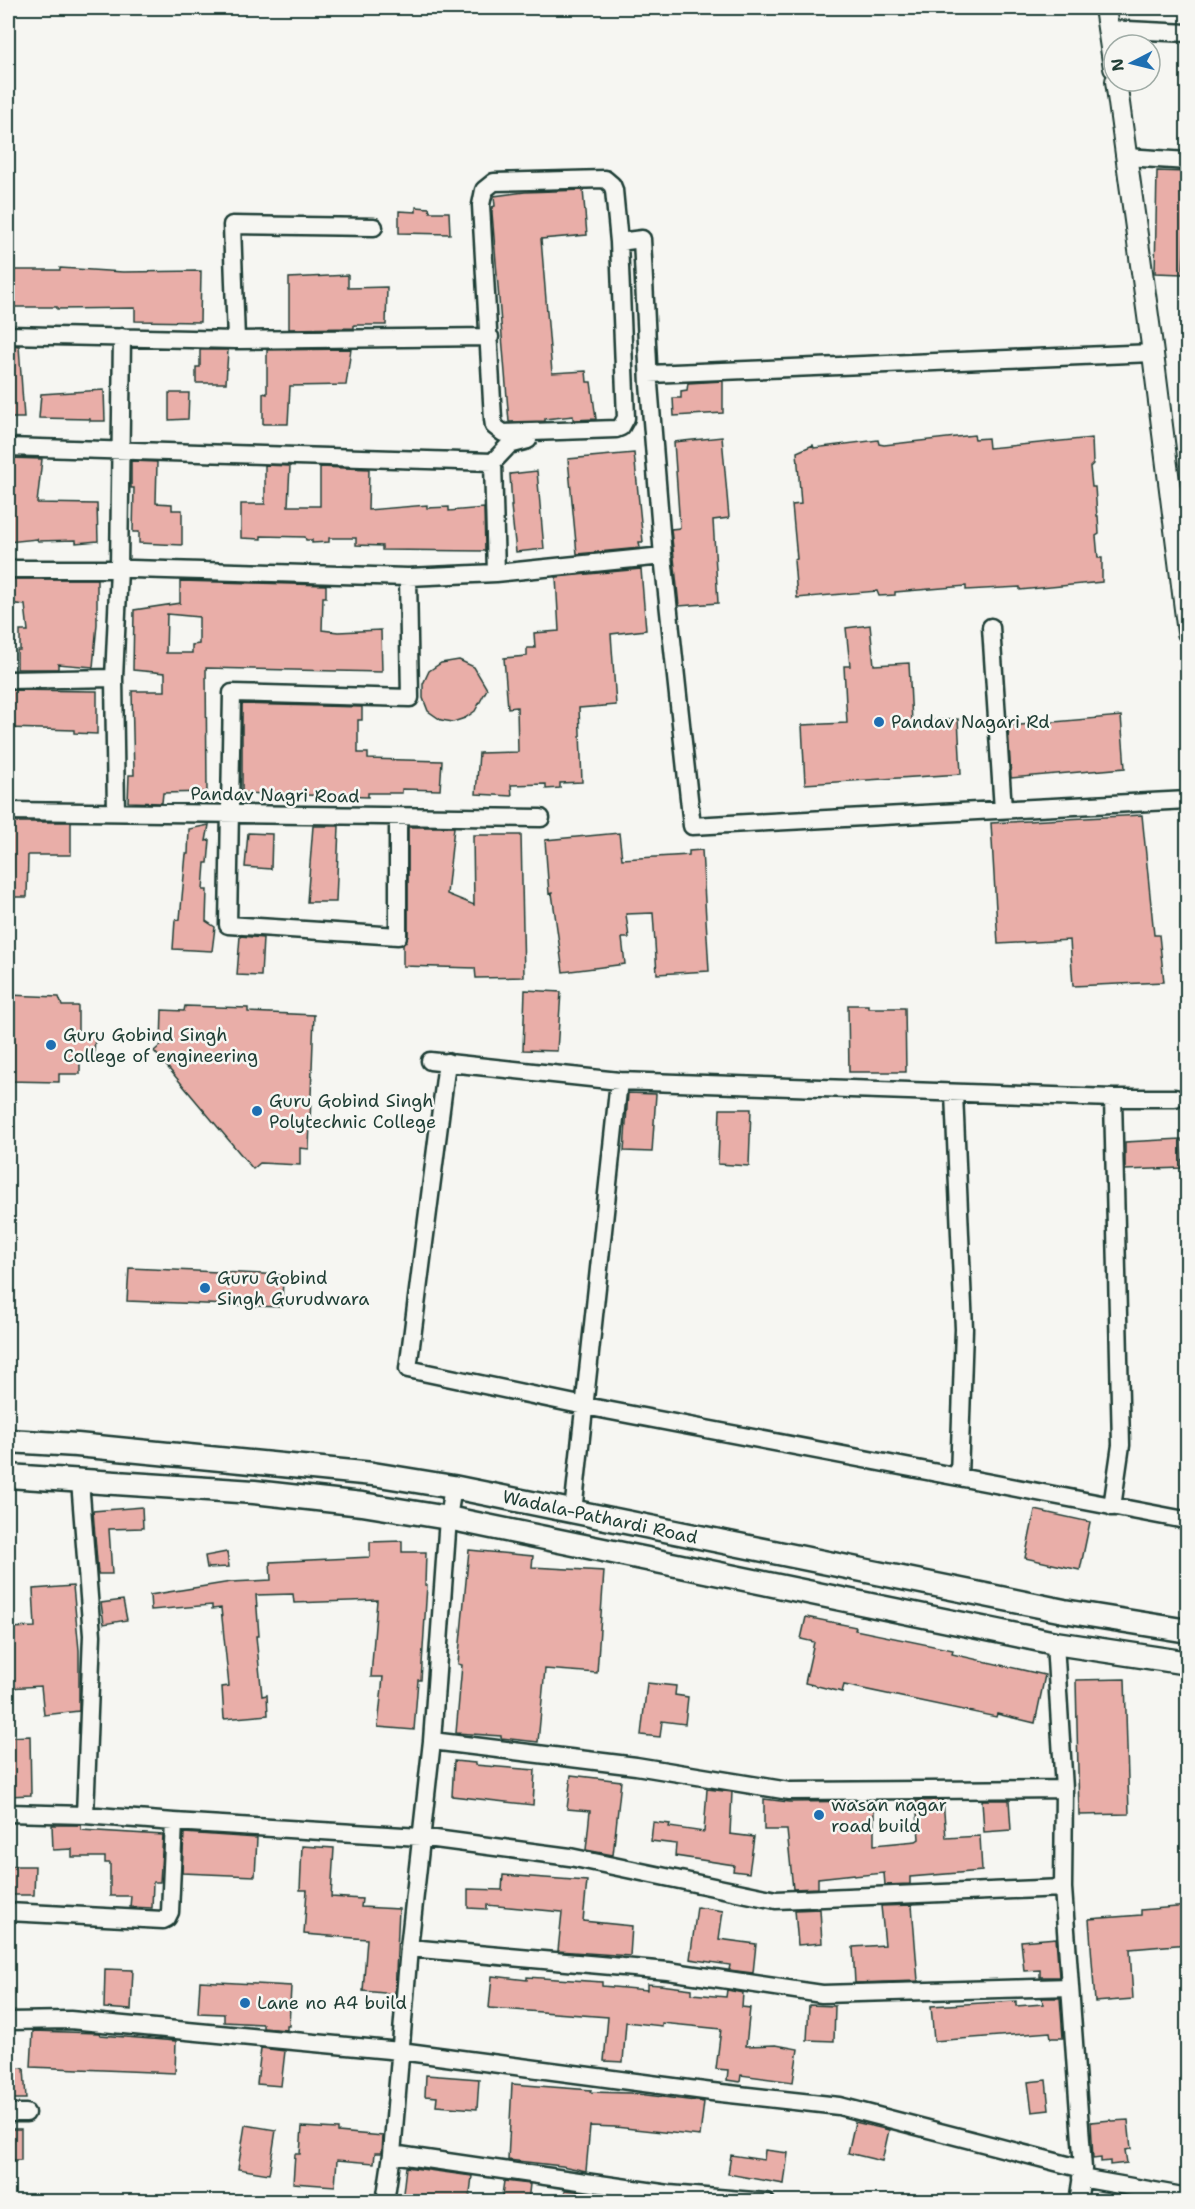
<svg xmlns="http://www.w3.org/2000/svg" width="1195" height="2209" font-family="'Shantell Sans',sans-serif">
	<rect width="100%" height="100%" fill="#f6f6f2"/>
	<filter id="ink" filterUnits="userSpaceOnUse"><feTurbulence type="fractalNoise" baseFrequency=".0167" numOctaves="2"/><feDisplacementMap in="SourceGraphic" scale="12" xChannelSelector="R" yChannelSelector="G"/><feConvolveMatrix kernelMatrix="1 2 1 2 8 2 1 2 1" color-interpolation-filters="sRGB"/></filter>
	<g filter="url(#ink)">
		<!-- building -->
		<path fill="#e9aea8" stroke="#1f3d34" stroke-width="1.5" fill-rule="evenodd" d="M 1157,171 L 1187,172 L 1183,274 L 1155,273 Z
			M 583,190 L 587,235 L 541,239 L 552,373 L 586,371 L 587,382 L 591,382 L 596,419 L 573,420 L 573,416 L 545,419 L 545,421 L 509,422 L 492,213 L 492,207 L 495,206 L 494,196 L 525,192 Z
			M 416,207 L 429,208 L 430,212 L 449,212 L 450,234 L 399,233 L 399,211 L 416,212 Z
			M 60,268 L 123,272 L 201,271 L 200,322 L 135,321 L 135,308 L 57,309 L 57,307 L 8,307 L 8,270 L 60,270 Z
			M 348,275 L 348,288 L 387,287 L 386,325 L 354,325 L 354,328 L 289,329 L 289,278 Z
			M 8,345 L 19,346 L 24,418 L 8,418 Z
			M 351,349 L 346,385 L 290,386 L 288,424 L 263,424 L 263,393 L 267,394 L 267,350 Z
			M 200,350 L 228,350 L 226,383 L 196,383 L 196,367 L 200,367 Z
			M 723,381 L 723,413 L 674,416 L 673,398 L 681,398 L 681,391 L 687,390 L 688,383 Z
			M 104,390 L 105,421 L 90,421 L 90,419 L 39,418 L 41,394 Z
			M 169,393 L 189,393 L 188,419 L 169,420 Z
			M 974,435 L 975,439 L 988,438 L 989,448 L 1092,438 L 1093,464 L 1090,467 L 1092,487 L 1095,487 L 1097,516 L 1098,516 L 1099,534 L 1096,536 L 1098,558 L 1102,558 L 1102,582 L 1020,590 L 1020,587 L 966,590 L 966,586 L 895,592 L 895,595 L 879,596 L 877,591 L 797,598 L 794,560 L 797,559 L 792,505 L 801,504 L 797,452 L 813,445 L 814,448 L 878,440 L 879,444 L 884,445 Z
			M 722,437 L 729,518 L 713,520 L 718,603 L 679,606 L 671,529 L 680,528 L 674,442 Z
			M 634,453 L 643,542 L 639,542 L 640,548 L 577,554 L 568,459 Z
			M 8,458 L 42,459 L 37,503 L 97,504 L 98,541 L 76,543 L 76,540 L 38,541 L 37,539 L 8,542 Z
			M 131,461 L 157,462 L 156,503 L 172,504 L 172,510 L 182,510 L 182,545 L 139,543 L 139,532 L 133,532 L 134,488 L 131,488 Z
			M 265,465 L 290,466 L 288,506 L 320,506 L 320,467 L 369,469 L 368,510 L 427,505 L 427,508 L 449,507 L 449,511 L 484,508 L 485,551 L 382,550 L 382,546 L 356,545 L 356,538 L 329,538 L 329,542 L 312,543 L 312,540 L 306,540 L 305,537 L 261,536 L 261,539 L 241,538 L 241,504 L 265,504 Z
			M 537,471 L 544,549 L 516,552 L 511,506 L 512,506 L 510,474 Z
			M 641,569 L 646,630 L 611,634 L 616,705 L 579,708 L 582,782 L 560,783 L 560,788 L 546,789 L 546,784 L 511,785 L 512,796 L 476,794 L 479,753 L 518,752 L 517,707 L 508,708 L 504,658 L 527,656 L 527,648 L 535,648 L 534,633 L 559,631 L 556,577 Z
			M 8,579 L 97,579 L 97,624 L 93,667 L 58,664 L 58,669 L 17,669 L 17,650 L 20,650 L 20,631 L 28,631 L 25,605 L 8,603 Z
			M 180,581 L 326,585 L 326,597 L 323,597 L 322,630 L 338,632 L 381,630 L 382,672 L 206,668 L 207,792 L 163,793 L 162,803 L 128,802 L 129,775 L 134,775 L 132,691 L 165,691 L 165,673 L 133,670 L 134,610 L 180,603 ZM 167,614 L 199,617 L 199,644 L 192,645 L 192,653 L 166,653 Z
			M 870,625 L 874,665 L 909,663 L 912,722 L 958,719 L 961,774 L 805,784 L 802,725 L 847,723 L 844,666 L 850,666 L 846,628 Z
			M 459,660 L 474,667 L 487,689 L 475,711 L 465,718 L 453,722 L 441,720 L 428,711 L 423,698 L 423,684 L 429,671 L 441,663 Z
			M 9,690 L 97,691 L 97,734 L 74,733 L 74,730 L 8,728 Z
			M 242,704 L 362,707 L 362,720 L 358,720 L 358,753 L 368,753 L 368,759 L 442,761 L 440,790 L 402,789 L 402,793 L 368,793 L 368,797 L 242,793 Z
			M 1121,716 L 1125,768 L 1011,778 L 1008,726 Z
			M 1142,815 L 1154,935 L 1159,935 L 1164,982 L 1073,986 L 1070,940 L 998,944 L 991,823 Z
			M 9,822 L 71,822 L 71,855 L 28,855 L 27,897 L 8,897 L 8,857 L 10,857 Z
			M 209,825 L 206,841 L 210,840 L 208,863 L 205,863 L 203,890 L 207,890 L 206,921 L 215,927 L 212,951 L 173,949 L 175,920 L 180,919 L 186,854 L 188,854 L 189,829 Z
			M 313,826 L 339,826 L 336,902 L 307,902 Z
			M 408,827 L 454,827 L 447,894 L 474,905 L 473,835 L 521,835 L 524,977 L 476,978 L 475,968 L 403,966 L 403,945 L 408,936 Z
			M 248,833 L 272,834 L 271,869 L 245,867 Z
			M 619,833 L 622,859 L 689,855 L 689,851 L 702,850 L 709,971 L 657,974 L 653,913 L 626,914 L 629,938 L 622,938 L 625,964 L 563,972 L 552,893 L 549,894 L 545,840 Z
			M 240,936 L 263,938 L 261,976 L 237,975 Z
			M 525,990 L 561,992 L 557,1051 L 523,1050 Z
			M 8,995 L 59,997 L 62,1006 L 78,1006 L 78,1031 L 95,1031 L 94,1059 L 80,1059 L 80,1074 L 59,1074 L 59,1082 L 8,1081 Z
			M 848,1005 L 868,1005 L 868,1008 L 905,1008 L 906,1072 L 849,1072 Z
			M 185,1006 L 248,1008 L 248,1012 L 314,1015 L 309,1149 L 300,1148 L 300,1165 L 260,1163 L 253,1169 L 154,1051 L 161,1045 L 162,1010 L 184,1011 Z
			M 628,1093 L 656,1094 L 652,1152 L 624,1151 Z
			M 720,1109 L 751,1109 L 749,1166 L 718,1164 Z
			M 1181,1139 L 1182,1168 L 1125,1170 L 1125,1142 Z
			M 129,1268 L 283,1275 L 282,1307 L 127,1301 Z
			M 142,1507 L 143,1528 L 109,1529 L 112,1574 L 98,1574 L 93,1511 Z
			M 1035,1510 L 1090,1522 L 1080,1570 L 1025,1558 Z
			M 402,1541 L 402,1552 L 426,1552 L 425,1585 L 427,1585 L 421,1680 L 418,1680 L 414,1730 L 378,1727 L 383,1677 L 371,1677 L 377,1600 L 294,1603 L 293,1594 L 256,1595 L 259,1636 L 256,1636 L 262,1696 L 267,1695 L 268,1715 L 224,1719 L 222,1687 L 229,1686 L 221,1608 L 212,1609 L 212,1605 L 151,1610 L 150,1595 L 231,1582 L 271,1580 L 270,1562 L 370,1557 L 370,1542 Z
			M 469,1550 L 533,1556 L 532,1567 L 604,1571 L 597,1673 L 545,1669 L 538,1742 L 501,1738 L 501,1736 L 456,1733 L 462,1665 L 458,1664 Z
			M 227,1552 L 229,1567 L 207,1568 L 205,1556 Z
			M 73,1586 L 79,1650 L 79,1711 L 44,1715 L 41,1686 L 8,1688 L 8,1628 L 35,1627 L 33,1589 Z
			M 123,1600 L 127,1620 L 104,1624 L 101,1603 Z
			M 806,1617 L 856,1627 L 855,1630 L 953,1650 L 952,1654 L 1045,1675 L 1035,1723 L 997,1714 L 996,1717 L 844,1685 L 842,1692 L 805,1683 L 814,1642 L 801,1639 Z
			M 1125,1679 L 1129,1814 L 1079,1815 L 1076,1680 Z
			M 647,1683 L 676,1686 L 675,1695 L 688,1697 L 685,1724 L 662,1721 L 660,1737 L 641,1735 Z
			M 30,1736 L 31,1795 L 8,1796 L 8,1737 Z
			M 454,1761 L 475,1763 L 475,1765 L 535,1770 L 533,1805 L 452,1796 Z
			M 571,1775 L 621,1781 L 613,1855 L 586,1850 L 590,1811 L 567,1809 Z
			M 707,1789 L 732,1792 L 730,1834 L 754,1837 L 749,1873 L 733,1871 L 734,1865 L 675,1856 L 676,1844 L 651,1841 L 653,1822 L 670,1824 L 669,1827 L 704,1832 Z
			M 764,1799 L 789,1802 L 874,1801 L 874,1845 L 916,1841 L 919,1839 L 916,1801 L 943,1800 L 946,1838 L 980,1836 L 982,1871 L 910,1877 L 910,1884 L 885,1885 L 884,1873 L 854,1876 L 854,1874 L 818,1878 L 818,1888 L 793,1889 L 787,1830 L 764,1830 Z
			M 982,1800 L 1009,1800 L 1011,1830 L 984,1832 Z
			M 52,1825 L 81,1825 L 81,1830 L 163,1835 L 160,1882 L 153,1882 L 152,1908 L 130,1907 L 131,1896 L 110,1896 L 110,1863 L 105,1863 L 105,1857 L 72,1857 L 72,1849 L 53,1850 Z
			M 184,1833 L 257,1838 L 255,1876 L 182,1873 Z
			M 302,1846 L 334,1848 L 331,1897 L 362,1899 L 361,1907 L 399,1909 L 395,1994 L 363,1991 L 367,1939 L 304,1934 L 307,1890 L 300,1890 Z
			M 8,1866 L 35,1866 L 34,1895 L 8,1895 Z
			M 503,1875 L 587,1881 L 583,1921 L 632,1926 L 630,1956 L 558,1951 L 562,1912 L 487,1905 L 487,1909 L 468,1908 L 468,1889 L 502,1890 Z
			M 912,1905 L 918,1981 L 855,1983 L 853,1947 L 885,1945 L 881,1906 Z
			M 1188,1906 L 1188,1944 L 1130,1949 L 1133,1999 L 1095,2002 L 1089,1919 L 1141,1915 L 1141,1910 Z
			M 697,1907 L 723,1911 L 719,1939 L 756,1944 L 753,1973 L 729,1970 L 730,1965 L 690,1959 Z
			M 820,1909 L 822,1943 L 798,1945 L 795,1910 Z
			M 1056,1938 L 1059,1977 L 1040,1977 L 1040,1970 L 1024,1971 L 1021,1941 Z
			M 105,1969 L 133,1970 L 131,2010 L 104,2008 Z
			M 492,1976 L 527,1980 L 527,1977 L 602,1982 L 602,1986 L 647,1990 L 647,1984 L 660,1985 L 692,1989 L 692,1994 L 726,1997 L 727,1990 L 743,1993 L 742,2007 L 750,2008 L 746,2046 L 776,2045 L 798,2049 L 793,2082 L 741,2075 L 740,2082 L 727,2080 L 728,2070 L 716,2069 L 721,2029 L 662,2023 L 662,2026 L 626,2022 L 623,2062 L 604,2061 L 608,2017 L 489,2008 Z
			M 200,1981 L 291,1986 L 289,2026 L 287,2026 L 287,2030 L 263,2028 L 263,2024 L 224,2022 L 224,2014 L 198,2013 Z
			M 1042,1998 L 1060,1998 L 1063,2038 L 1051,2038 L 1050,2032 L 934,2041 L 931,2006 L 1016,2001 L 1016,2006 L 1043,2004 Z
			M 809,2005 L 835,2006 L 834,2041 L 807,2040 Z
			M 33,2031 L 99,2033 L 100,2035 L 176,2041 L 175,2073 L 31,2067 Z
			M 261,2048 L 285,2051 L 281,2086 L 257,2084 Z
			M 24,2068 L 26,2099 L 8,2099 L 8,2069 Z
			M 426,2075 L 479,2079 L 477,2109 L 436,2106 L 437,2097 L 425,2096 Z
			M 1046,2080 L 1049,2110 L 1032,2112 L 1028,2082 Z
			M 512,2084 L 591,2090 L 590,2092 L 630,2093 L 704,2102 L 700,2136 L 615,2127 L 590,2126 L 586,2171 L 562,2166 L 508,2160 Z
			M 1111,2120 L 1112,2121 L 1128,2120 L 1131,2149 L 1125,2150 L 1127,2163 L 1110,2165 L 1110,2161 L 1101,2162 L 1101,2158 L 1093,2159 L 1091,2122 Z
			M 855,2122 L 889,2130 L 882,2161 L 848,2153 Z
			M 245,2125 L 276,2130 L 269,2174 L 238,2169 Z
			M 302,2127 L 338,2129 L 338,2132 L 383,2136 L 382,2153 L 375,2153 L 374,2163 L 337,2160 L 335,2186 L 293,2183 L 295,2154 L 300,2154 Z
			M 8,2129 L 21,2129 L 21,2160 L 8,2160 Z
			M 765,2150 L 788,2153 L 784,2184 L 728,2174 L 731,2155 L 764,2160 Z
			M 406,2167 L 472,2176 L 469,2202 L 402,2202 Z
			M 504,2181 L 530,2184 L 528,2202 L 501,2202 Z
			M 565,2190 L 584,2192 L 583,2202 L 564,2202 Z"/>
		<g fill="none" stroke-linecap="round" stroke-linejoin="round">
			<!-- minor casing -->
			<g stroke="#1f3d34" stroke-width="21">
				<path id="minor" d="M 1107,29 L 1188,33
					M 1126,157 L 1188,161
					M 619,242 L 614,190 L 612,185 L 605,179 L 494,182 L 484,190 L 481,205 L 493,419 L 494,426 L 503,433 L 616,429 L 621,427 L 626,418 L 619,242 L 642,239 L 649,384 L 663,556 L 692,826 L 1188,800
					M 8,335 L 236,340 L 490,337
					M 236,340 L 232,225 L 374,227
					M 649,374 L 1153,353
					M 8,447 L 493,462
					M 8,569 L 132,569 L 408,577 L 496,573 L 663,556
					M 496,573 L 493,462 L 509,445 L 528,440
					M 991,627 L 1003,810
					M 8,680 L 114,678
					M 8,811 L 541,818
					M 116,812 L 114,678 L 119,569 L 122,337
					M 398,818 L 398,936 L 228,925 L 232,693 L 410,698 L 408,577
					M 430,1061 L 619,1081 L 1113,1098 L 1175,1098
					M 447,1062 L 408,1369 L 585,1406 L 1185,1520
					M 954,1093 L 964,1329 L 959,1477
					M 80,1481 L 92,1635 L 85,1815
					M 1112,1507 L 1121,1445 L 1113,1098
					M 573,1512 L 619,1081
					M 1055,1643 L 1064,1789 L 1063,1888 L 1083,2169 L 1078,2202
					M 432,1741 L 636,1766 L 789,1791 L 1064,1789
					M 8,1813 L 85,1815 L 174,1822 L 420,1837 L 570,1857 L 776,1900 L 1063,1888
					M 8,1912 L 163,1920 L 167,1918 L 170,1912 L 174,1822
					M 409,1948 L 668,1971 L 822,1994 L 1070,1987
					M 8,2021 L 70,2020 L 400,2051 L 712,2092 L 839,2106 L 1083,2169
					M 8,2113 L 26,2113
					M 392,2154 L 669,2194 L 766,2202
					M 1081,2178 L 1188,2197
					M 385,2202 L 392,2154 L 409,1948 L 432,1741 L 448,1518 L 453,1487"/>
			</g>
			<!-- tertiary casing -->
			<g stroke="#1f3d34" stroke-width="24">
				<path id="tertiary" d="M 1105,8 L 1114,68
					M 1116,81 L 1151,338 L 1188,633"/>
			</g>
			<!-- secondary casing -->
			<g stroke="#1f3d34" stroke-width="27">
				<path id="secondary" d="M 8,1441 L 77,1445 L 373,1474 L 453,1487 L 1064,1611 L 1188,1631
					M 8,1476 L 254,1492 L 362,1504 L 448,1518 L 1055,1643 L 1188,1663"/>
			</g>
			<!-- minor -->
			<use href="#minor" stroke="#f6f6f2" stroke-width="16"/>
			<!-- tertiary -->
			<use href="#tertiary" stroke="#f6f6f2" stroke-width="20"/>
			<!-- secondary -->
			<use href="#secondary" stroke="#f6f6f2" stroke-width="22"/>
		</g>
	</g>
	<!-- markers -->
	<g fill="#1f6fb2" stroke="#f6f6f2" stroke-width="2">
		<circle cx="879" cy="722" r="6"/>
		<circle cx="51" cy="1045" r="6"/>
		<circle cx="257" cy="1111" r="6"/>
		<circle cx="205" cy="1288" r="6"/>
		<circle cx="819" cy="1815" r="6"/>
		<circle cx="245" cy="2003" r="6"/>
	</g>
	<g text-anchor="middle" dominant-baseline="central" stroke-width="5" stroke-linejoin="round" paint-order="stroke">
		<!-- poi labels -->
		<g font-size="18" fill="#1f3d34" stroke="#f6f6f2" text-anchor="start">
			<text x="891" y="722">Pandav Nagari Rd</text>
			<text x="63" y="1035">Guru Gobind Singh<tspan x="63" dy="21">College of engineering</tspan></text>
			<text x="269" y="1101">Guru Gobind Singh<tspan x="269" dy="21">Polytechnic College</tspan></text>
			<text x="217" y="1278">Guru Gobind<tspan x="217" dy="21">Singh Gurudwara</tspan></text>
			<text x="831" y="1805">wasan nagar<tspan x="831" dy="21">road build</tspan></text>
			<text x="257" y="2003">Lane no A4 build</text>
		</g>
		<!-- street labels -->
		<g font-size="18" fill="#1f3d34" stroke="#f6f6f2">
			<text transform="translate(275 795) rotate(1)">Pandav Nagri Road</text>
			<text transform="translate(600 1517) rotate(12)">Wadala-Pathardi Road</text>
		</g>
	</g>
	<!-- margin -->
	<rect width="1195" height="2209" fill="none" stroke="#f6f6f2" stroke-width="30"/>
	<rect x="15" y="15" width="1165" height="2179" fill="none" stroke="#1f3d34" stroke-width="2" filter="url(#ink)"/>
	<!-- north arrow -->
	<g transform="translate(1132 63) rotate(263)"><circle r="28" fill="#f6f6f2" stroke="#a0aca6" stroke-width="1.5"/>
	<path d="M0-4.5L10 22L0 15L-10 22Z" fill="#1f6fb2"/>
	<text y="-9" font-size="16" font-weight="bold" text-anchor="middle" fill="#1f3d34">N</text>
	</g>
</svg>
